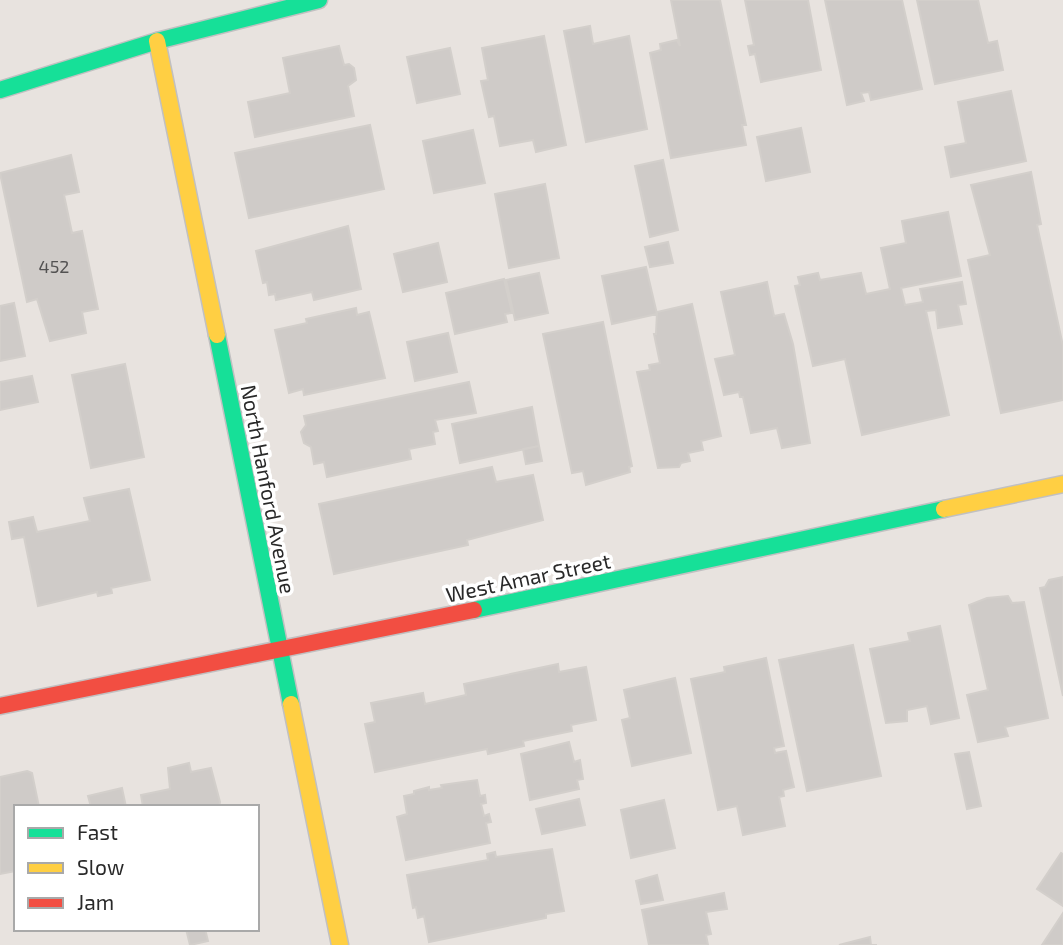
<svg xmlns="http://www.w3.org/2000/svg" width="1063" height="945" font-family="'Exo 2',sans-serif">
	<rect width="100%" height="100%" fill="#e8e3df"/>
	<!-- building -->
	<path fill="#cfcbc8" stroke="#d3cfcb" stroke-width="2" d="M 671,0 L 720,0 L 746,125 L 742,125 L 746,145 L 671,158 L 650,53 L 661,50 L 660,44 L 677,40 L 680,46 Z
		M 745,0 L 808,0 L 821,70 L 761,82 L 755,54 L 750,55 L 748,46 L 754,45 Z
		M 825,0 L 902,0 L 922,89 L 871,100 L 869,92 L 861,93 L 864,101 L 847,105 Z
		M 917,0 L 978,0 L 988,43 L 997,41 L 1003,70 L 935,84 Z
		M 590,26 L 593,44 L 629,36 L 647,129 L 586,142 L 564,31 Z
		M 544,36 L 566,145 L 536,152 L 533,140 L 500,146 L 494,116 L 489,117 L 481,81 L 488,80 L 482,48 Z
		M 339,46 L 344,65 L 349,64 L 354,68 L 356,80 L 348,86 L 354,116 L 255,137 L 248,102 L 290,93 L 283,58 Z
		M 450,48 L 460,94 L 417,103 L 407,57 Z
		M 1011,91 L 1026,161 L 951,177 L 945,147 L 966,143 L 958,102 Z
		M 370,125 L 384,189 L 249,218 L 235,153 Z
		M 801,128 L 810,172 L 766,181 L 757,137 Z
		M 473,130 L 485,183 L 434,193 L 423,141 Z
		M 71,155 L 79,192 L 64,195 L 72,233 L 82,231 L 98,309 L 82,312 L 86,333 L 50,341 L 37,299 L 27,302 L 0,173 Z
		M 663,160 L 678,230 L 650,237 L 635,166 Z
		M 1031,172 L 1041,224 L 1037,225 L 1063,346 L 1063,400 L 1001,413 L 968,260 L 990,255 L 971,185 Z
		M 545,184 L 559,258 L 509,268 L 495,194 Z
		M 948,212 L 961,276 L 901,288 L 905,305 L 923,302 L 920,289 L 962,282 L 966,304 L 958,305 L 962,324 L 938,328 L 936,310 L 926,311 L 949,415 L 862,435 L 845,359 L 813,366 L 795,286 L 800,285 L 798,277 L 818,273 L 820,280 L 861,273 L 866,294 L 890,289 L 881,248 L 906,243 L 902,221 Z
		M 348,226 L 361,289 L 314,300 L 312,292 L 276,300 L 275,294 L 269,295 L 267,282 L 263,283 L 256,251 Z
		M 668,242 L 673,263 L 650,267 L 645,247 Z
		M 438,243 L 447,282 L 403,292 L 394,254 Z
		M 646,267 L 657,314 L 612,324 L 602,276 Z
		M 539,273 L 548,313 L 515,320 L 506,280 Z
		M 504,279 L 512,313 L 505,314 L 507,322 L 455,334 L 446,293 Z
		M 767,282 L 774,316 L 784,314 L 793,344 L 810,443 L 782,448 L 777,428 L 751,433 L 743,397 L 740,397 L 739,392 L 724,395 L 715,359 L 735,355 L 721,292 Z
		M 14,303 L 25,356 L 0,361 L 0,306 Z
		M 692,304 L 721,436 L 701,441 L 703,450 L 688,453 L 690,461 L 681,463 L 679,467 L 658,468 L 637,372 L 650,370 L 649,365 L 660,363 L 654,334 L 656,334 L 657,312 Z
		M 356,308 L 357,315 L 369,312 L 385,378 L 304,395 L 303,389 L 289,393 L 275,330 L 307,323 L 306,319 Z
		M 603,322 L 632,466 L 629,467 L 630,472 L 586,485 L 583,471 L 572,473 L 543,334 Z
		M 448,333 L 457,372 L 415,381 L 407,342 Z
		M 125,364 L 144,457 L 91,468 L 72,375 Z
		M 32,376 L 38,402 L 0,410 L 0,382 Z
		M 469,382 L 476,413 L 435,420 L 438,431 L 433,432 L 435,444 L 409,449 L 411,459 L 327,477 L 324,462 L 314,464 L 311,447 L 304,443 L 301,432 L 306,425 L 304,416 Z
		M 532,407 L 539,446 L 460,463 L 452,424 Z
		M 539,446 L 542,461 L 526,464 L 523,449 Z
		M 492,467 L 496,482 L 533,475 L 543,520 L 467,540 L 468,545 L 334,574 L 319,504 Z
		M 129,489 L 150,580 L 111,588 L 112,593 L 98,596 L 97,592 L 38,606 L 24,537 L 12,539 L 9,522 L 33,517 L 37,532 L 90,521 L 84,498 Z
		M 1063,577 L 1063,696 L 1040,588 L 1045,587 L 1049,580 Z
		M 1008,596 L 1012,603 L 1024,602 L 1048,718 L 1005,727 L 1008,736 L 978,742 L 967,695 L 988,690 L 969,605 L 987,598 Z
		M 940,626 L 959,718 L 931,724 L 927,706 L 907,710 L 907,721 L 886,723 L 870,649 L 910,641 L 908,633 Z
		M 853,645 L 881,776 L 807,791 L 779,660 Z
		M 766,658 L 784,746 L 774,748 L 775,753 L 786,751 L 794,787 L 783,790 L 784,796 L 779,797 L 785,826 L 743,835 L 737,806 L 718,810 L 691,679 L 725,672 L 724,667 Z
		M 558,664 L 559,672 L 586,667 L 596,720 L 571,725 L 572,731 L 523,741 L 524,746 L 488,754 L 487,749 L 375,772 L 365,724 L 375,722 L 371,703 L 423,693 L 425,704 L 466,695 L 464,684 Z
		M 675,678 L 691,753 L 632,766 L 622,720 L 630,718 L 624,690 Z
		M 569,742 L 574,762 L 580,760 L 583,779 L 577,780 L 579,789 L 530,800 L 521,754 Z
		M 969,752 L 981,806 L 967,809 L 955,754 Z
		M 189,763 L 191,772 L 211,768 L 220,802 L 219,807 L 143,807 L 141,795 L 170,789 L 168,768 Z
		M 27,771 L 32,773 L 39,807 L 16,807 L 16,871 L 0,874 L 0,777 Z
		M 477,780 L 480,796 L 485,795 L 486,803 L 481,804 L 484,816 L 489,814 L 491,822 L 486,823 L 490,843 L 406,860 L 397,817 L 407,814 L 404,796 L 414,794 L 414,791 L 429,787 L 429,790 L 442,788 L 441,785 Z
		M 122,788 L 126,807 L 91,807 L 88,796 Z
		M 579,799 L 585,825 L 542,834 L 536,809 Z
		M 664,800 L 675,848 L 631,858 L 621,810 Z
		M 552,849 L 564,911 L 546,914 L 546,918 L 429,942 L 424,916 L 418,918 L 416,907 L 413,908 L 407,875 L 488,860 L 487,854 L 495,852 L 496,857 Z
		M 1061,853 L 1063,854 L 1063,906 L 1037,889 Z
		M 657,875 L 663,900 L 641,904 L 636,881 Z
		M 724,893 L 727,909 L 706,912 L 711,934 L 706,935 L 708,945 L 649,945 L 642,910 Z
		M 1063,913 L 1063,945 L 1042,945 Z
		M 186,929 L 205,929 L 208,941 L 190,945 Z
		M 870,937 L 871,945 L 877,945 L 839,945 Z"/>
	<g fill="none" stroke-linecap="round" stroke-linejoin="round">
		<!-- fast casing -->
		<g stroke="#c1c0c1" stroke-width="19">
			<path id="fast" d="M 0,90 L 157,41 L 319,0
				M 217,335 L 291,704
				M 474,610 L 944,509"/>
		</g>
		<!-- slow casing -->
		<g stroke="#c1c0c1" stroke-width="19">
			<path id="slow" d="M 157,41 L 217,335
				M 944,509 L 1063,484
				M 291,704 L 340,945"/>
		</g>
		<!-- jam casing -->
		<g stroke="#c1c0c1" stroke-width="19">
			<path id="jam" d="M 0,706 L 474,610"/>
		</g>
		<!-- fast -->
		<use href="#fast" stroke="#16e098" stroke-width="16"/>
		<!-- slow -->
		<use href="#slow" stroke="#ffcf43" stroke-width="16"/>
		<!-- jam -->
		<use href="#jam" stroke="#f24e42" stroke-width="16"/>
	</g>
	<g text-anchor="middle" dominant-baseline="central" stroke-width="7" stroke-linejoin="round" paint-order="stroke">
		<!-- number labels -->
		<g font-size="18" fill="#535252">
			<text x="54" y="266">452</text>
		</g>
		<!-- street labels -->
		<g font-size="21" fill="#292929" stroke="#fff">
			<text transform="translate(269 489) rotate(79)">North Hanford Avenue</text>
			<text transform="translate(528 577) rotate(-12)">West Amar Street</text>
		</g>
	</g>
	<!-- legend -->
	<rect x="14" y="805" width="245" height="126" fill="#ffffff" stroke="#a9a9a9" stroke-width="2"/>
	<rect x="28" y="828" width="35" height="10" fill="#16e098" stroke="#a9a9a9" stroke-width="2"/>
	<text x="77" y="840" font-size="21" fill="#292929">Fast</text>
	<rect x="28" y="863" width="35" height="10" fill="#ffcf43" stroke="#a9a9a9" stroke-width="2"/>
	<text x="77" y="875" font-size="21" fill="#292929">Slow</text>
	<rect x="28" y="898" width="35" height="10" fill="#f24e42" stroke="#a9a9a9" stroke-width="2"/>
	<text x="77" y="910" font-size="21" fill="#292929">Jam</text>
</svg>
